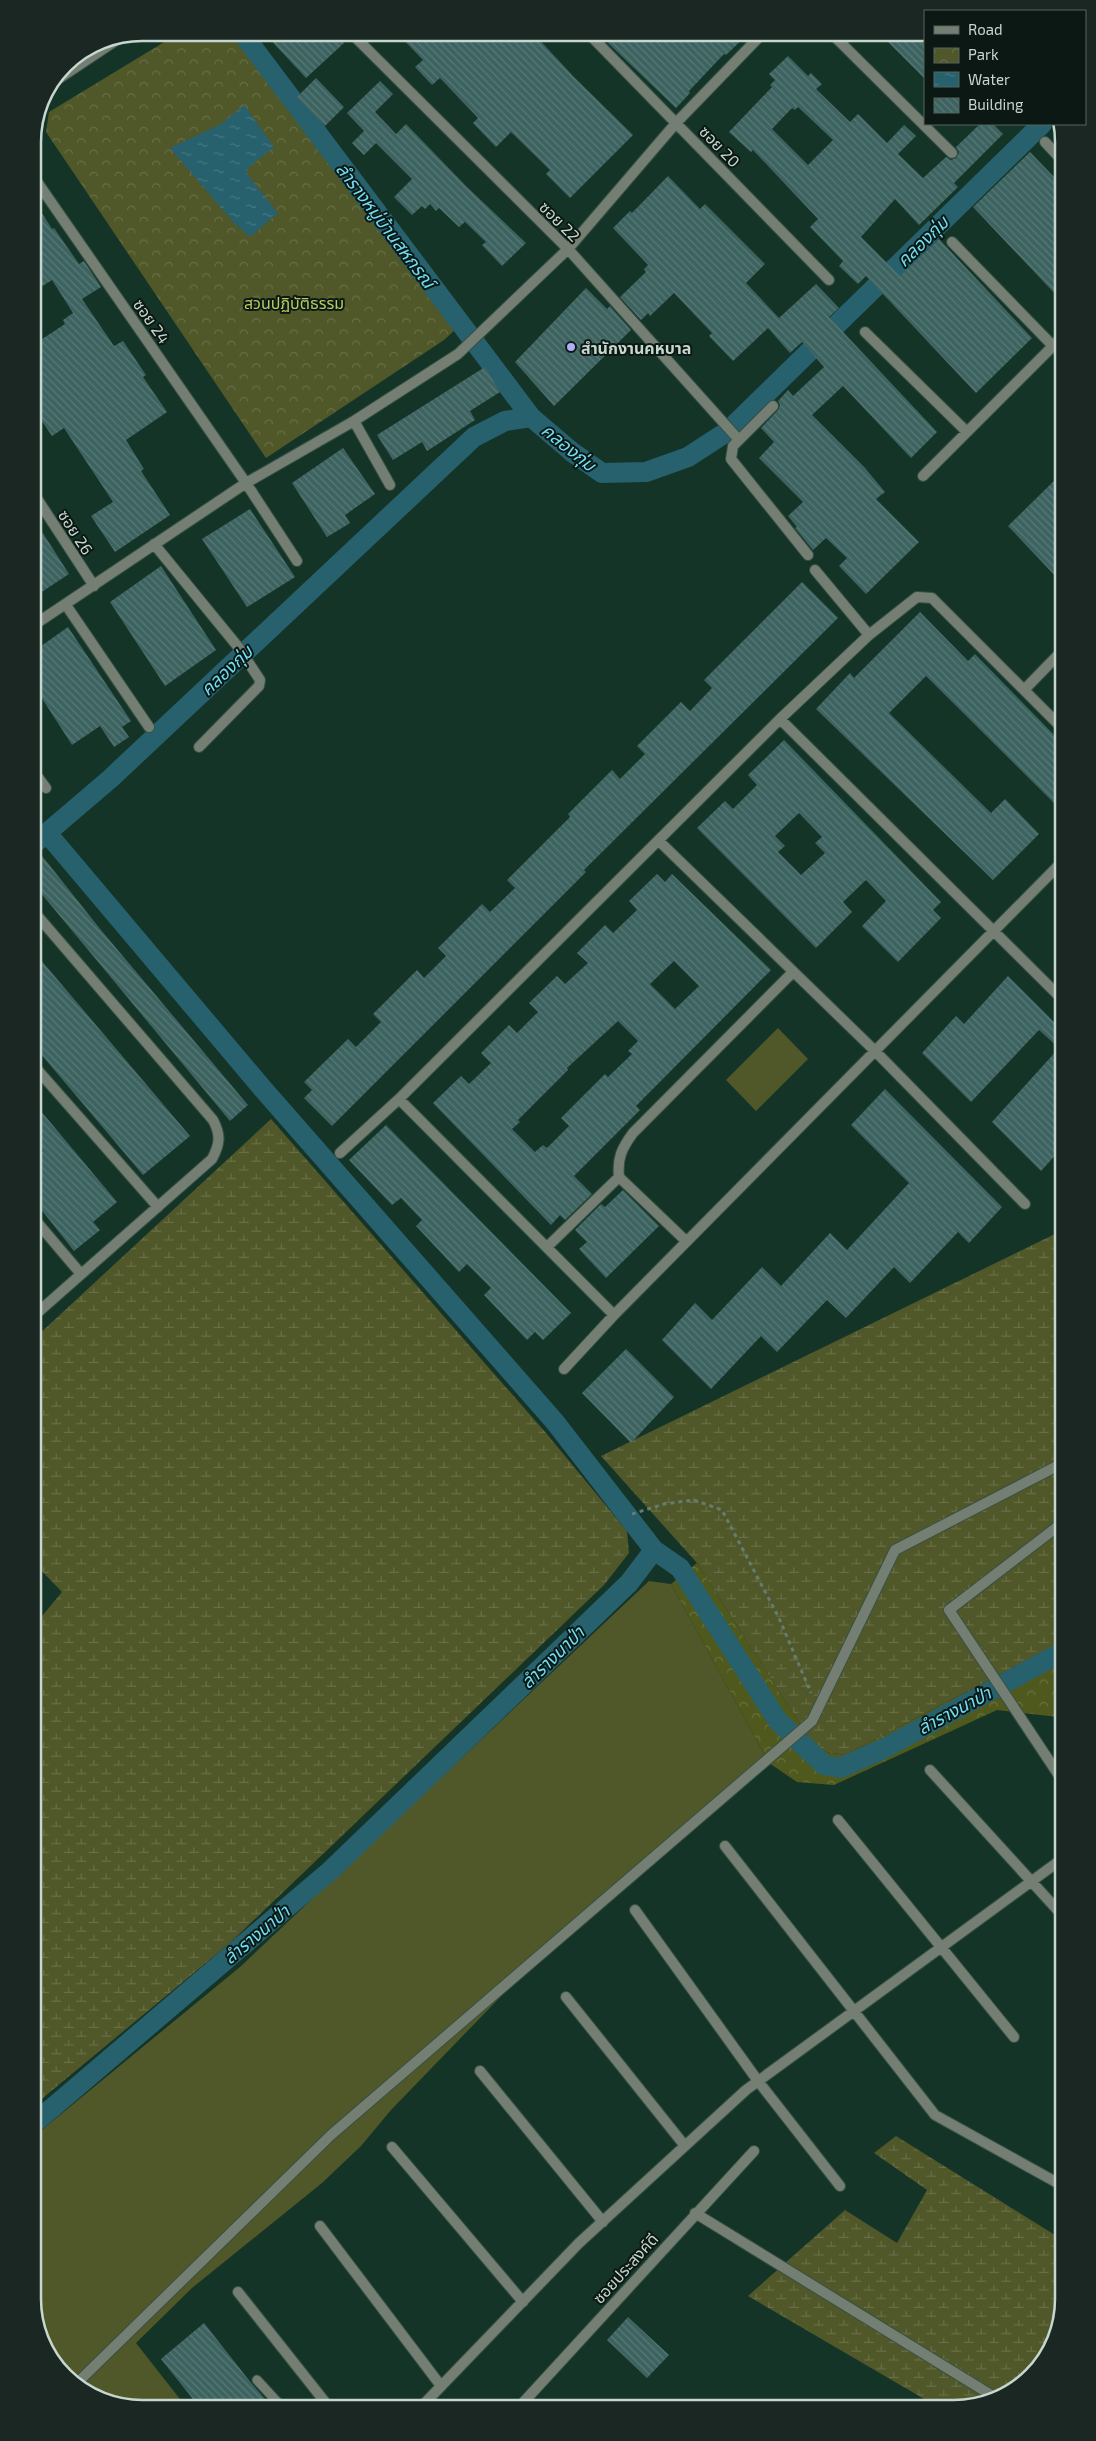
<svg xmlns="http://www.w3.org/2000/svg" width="1096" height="2441" font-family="'Exo 2','Noto Sans Thai',sans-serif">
	<defs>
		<pattern id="forest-crowns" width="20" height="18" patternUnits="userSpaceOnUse" patternTransform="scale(1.25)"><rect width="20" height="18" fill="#50591d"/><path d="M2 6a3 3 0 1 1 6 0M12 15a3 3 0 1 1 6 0" fill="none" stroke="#68703d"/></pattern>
		<pattern id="wetland-marsh" width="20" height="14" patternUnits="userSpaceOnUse" patternTransform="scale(1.25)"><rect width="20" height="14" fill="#505728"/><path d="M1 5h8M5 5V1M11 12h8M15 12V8" fill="none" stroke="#686e46"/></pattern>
		<pattern id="park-crowns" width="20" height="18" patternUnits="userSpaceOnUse" patternTransform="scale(1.25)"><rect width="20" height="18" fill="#505728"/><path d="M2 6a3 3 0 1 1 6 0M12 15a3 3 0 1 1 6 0" fill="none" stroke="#686e46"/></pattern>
		<pattern id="water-ripples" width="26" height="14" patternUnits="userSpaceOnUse" patternTransform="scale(1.25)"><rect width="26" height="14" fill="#27616e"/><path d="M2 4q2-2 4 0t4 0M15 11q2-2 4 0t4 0" fill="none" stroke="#457782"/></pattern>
		<pattern id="building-back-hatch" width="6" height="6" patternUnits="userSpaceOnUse" patternTransform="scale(1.25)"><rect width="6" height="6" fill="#3d6360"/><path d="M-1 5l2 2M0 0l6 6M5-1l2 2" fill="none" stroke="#587976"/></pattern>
	</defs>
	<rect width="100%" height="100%" fill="#153428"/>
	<!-- green -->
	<path fill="#505728" d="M 778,1028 L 808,1059 L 756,1111 L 726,1080 Z
		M 649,1581 L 671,1584 L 769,1763 L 543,1953 L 391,2110 L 361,2146 L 322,2183 L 192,2288 L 136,2343 L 187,2408 L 135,2408 L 76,2386 L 38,2334 L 38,2133 L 240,1967 Z"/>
	<!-- forest -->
	<path fill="url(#forest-crowns)" d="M 697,1563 L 809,1738 L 826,1752 L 845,1755 L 1062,1642 L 1062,1703 L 1058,1717 L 997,1710 L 834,1785 L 797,1782 L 769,1763 L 671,1584 Z"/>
	<!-- wetland -->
	<path fill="url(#wetland-marsh)" d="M 271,1119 L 546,1433 L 627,1531 L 629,1553 L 604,1585 L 230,1943 L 38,2102 L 37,1622 L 62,1592 L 36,1565 L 36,1337 Z
		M 1061,1231 L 1062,1642 L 845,1755 L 826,1752 L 809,1738 L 697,1563 L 601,1456 Z
		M 896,2136 L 1063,2240 L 1063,2299 L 1041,2365 L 989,2403 L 931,2403 L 748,2296 L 845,2210 L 897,2243 L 927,2190 L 874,2153 Z"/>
	<!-- park -->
	<path fill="url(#park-crowns)" d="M 179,33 L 235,33 L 355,199 L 456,329 L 444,340 L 266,458 L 46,132 L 49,112 Z"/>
	<!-- water -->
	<path fill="url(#water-ripples)" d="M 244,105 L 274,147 L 249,167 L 246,173 L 278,213 L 250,237 L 235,224 L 170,148 L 221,124 Z"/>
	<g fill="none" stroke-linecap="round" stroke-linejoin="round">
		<!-- canal -->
		<path stroke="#27616e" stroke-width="20" d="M 242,33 L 531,417
			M 47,833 L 263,1089 L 555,1422 L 654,1550
			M 35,843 L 110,779 L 474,437 L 505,421 L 531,417 L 572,452 L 602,473 L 646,472 L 688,457 L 728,431 L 1042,124
			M 38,2120 L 331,1870 L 629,1583 L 654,1550 L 680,1568 L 778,1721 L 824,1765 L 840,1768 L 883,1749 L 1062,1652"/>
	</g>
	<!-- building -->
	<path fill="url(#building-back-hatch)" fill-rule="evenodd" d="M 264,33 L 333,33 L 344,43 L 306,78 Z
		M 397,33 L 533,33 L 574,77 L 633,135 L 570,198 L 546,174 L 550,170 L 511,132 L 496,147 L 473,123 L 478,118 L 440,78 L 432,85 L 415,67 L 423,60 Z
		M 618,33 L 749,33 L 726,55 L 724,54 L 689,91 L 690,93 L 676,108 L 608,43 Z
		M 879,33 L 925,33 L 925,79 Z
		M 788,56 L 808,76 L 811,73 L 822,84 L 816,89 L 850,122 L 858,114 L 887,143 L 904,125 L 916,136 L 898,154 L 923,178 L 946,157 L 951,160 L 956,158 L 959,152 L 956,147 L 980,124 L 993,124 L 1003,134 L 954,183 L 958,187 L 919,225 L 895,199 L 861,237 L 900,276 L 939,239 L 1032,338 L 976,393 L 866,276 L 858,284 L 839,266 L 843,261 L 810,227 L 818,219 L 753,150 L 751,152 L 729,132 L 772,87 L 770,85 L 775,80 L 769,74 ZM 798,107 L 833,140 L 808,165 L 772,129 L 792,108 L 795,110 Z
		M 316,78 L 344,107 L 325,126 L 297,97 Z
		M 380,81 L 393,94 L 375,112 L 396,134 L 406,124 L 466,186 L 526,243 L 502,266 L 482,245 L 486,242 L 465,222 L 459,227 L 439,208 L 436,211 L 430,204 L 425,209 L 422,206 L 412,215 L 394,197 L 412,179 L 376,143 L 364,155 L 352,143 L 364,131 L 347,113 Z
		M 1030,152 L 1058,181 L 1058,297 L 973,207 Z
		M 668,176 L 700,209 L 705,204 L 765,264 L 746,283 L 779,318 L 816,284 L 839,308 L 829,317 L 937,432 L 911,458 L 843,386 L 812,415 L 865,468 L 885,492 L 876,499 L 919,542 L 866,594 L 839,566 L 847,558 L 826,538 L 813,550 L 795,528 L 797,527 L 788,516 L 803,502 L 759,458 L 774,442 L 761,428 L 778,410 L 780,405 L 778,401 L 788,390 L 793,396 L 824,367 L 802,342 L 790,353 L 768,328 L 733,361 L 709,336 L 712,333 L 674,293 L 650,316 L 648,313 L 641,320 L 620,297 L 646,272 L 644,269 L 648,265 L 613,228 L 630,211 L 632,213 Z
		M 33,199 L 52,229 L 54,228 L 79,264 L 84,261 L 101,287 L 82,299 L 114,346 L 123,341 L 146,375 L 143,377 L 167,412 L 126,440 L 144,469 L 141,471 L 170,515 L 115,552 L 91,516 L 113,502 L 64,428 L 52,436 L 33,408 L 33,345 L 65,324 L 63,320 L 73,313 L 52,280 L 33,292 Z
		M 586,288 L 607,309 L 610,306 L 631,330 L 554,406 L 515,362 Z
		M 485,367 L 500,392 L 470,411 L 475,420 L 427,451 L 422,442 L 393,460 L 377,435 Z
		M 343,448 L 375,494 L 345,515 L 350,523 L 327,537 L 292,483 Z
		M 1059,476 L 1059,580 L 1008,526 Z
		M 250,509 L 295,577 L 247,607 L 202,539 Z
		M 34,519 L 69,574 L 34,597 Z
		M 161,566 L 216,650 L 165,686 L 110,602 Z
		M 802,582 L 838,618 L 584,870 L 586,872 L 332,1126 L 304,1098 L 312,1090 L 304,1082 L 348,1039 L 356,1047 L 381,1022 L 373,1014 L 417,970 L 424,978 L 446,956 L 438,948 L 482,904 L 490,912 L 515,888 L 507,880 L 570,817 L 568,814 L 612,770 L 620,779 L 645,754 L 637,746 L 681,702 L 690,711 L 712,688 L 704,680 Z
		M 920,612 L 968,661 L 975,654 L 1059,740 L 1059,808 L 926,676 L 889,713 L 991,813 L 1005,799 L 1039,834 L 993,880 L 816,709 L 850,673 L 854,678 Z
		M 68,627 L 131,721 L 122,727 L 129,737 L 114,747 L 100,726 L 72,745 L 34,686 L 34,651 Z
		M 784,740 L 941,902 L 933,910 L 941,918 L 898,962 L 862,926 L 886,901 L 866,880 L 843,902 L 852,912 L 816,948 L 697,828 L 725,801 L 733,809 L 757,785 L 748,775 ZM 799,813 L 822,837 L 815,843 L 825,853 L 801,875 L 778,852 L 785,846 L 775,836 Z
		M 35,847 L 101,930 L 248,1105 L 230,1121 L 35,886 Z
		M 657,874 L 665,882 L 672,874 L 771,970 L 636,1106 L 640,1110 L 574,1176 L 592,1194 L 565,1220 L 560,1215 L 551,1225 L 433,1103 L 461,1076 L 469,1084 L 491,1063 L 481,1053 L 509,1025 L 517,1033 L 538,1012 L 529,1003 L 557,976 L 565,984 L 588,963 L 577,953 L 605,925 L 613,933 L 637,910 L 629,901 ZM 674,961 L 699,986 L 675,1009 L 650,984 ZM 618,1021 L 638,1041 L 628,1051 L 632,1054 L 608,1077 L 605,1074 L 561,1118 L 569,1126 L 547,1148 L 543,1145 L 535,1152 L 512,1129 L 520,1122 L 518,1120 L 568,1070 L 567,1068 Z
		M 35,953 L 190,1136 L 143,1175 L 35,1047 Z
		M 1008,976 L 1060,1028 L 1060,1150 L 1041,1171 L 992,1122 L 1059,1048 L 1039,1030 L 971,1102 L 922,1053 L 956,1016 L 964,1024 Z
		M 885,1089 L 1002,1207 L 969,1243 L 958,1232 L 910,1283 L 894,1267 L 846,1318 L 827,1300 L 777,1352 L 761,1336 L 711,1389 L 662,1340 L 695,1303 L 712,1320 L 762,1267 L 781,1286 L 830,1233 L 847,1250 L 909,1183 L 851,1125 Z
		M 35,1104 L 117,1202 L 93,1222 L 100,1230 L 74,1251 L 36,1203 L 35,1157 L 43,1151 L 35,1142 Z
		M 386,1125 L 571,1313 L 543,1340 L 535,1332 L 527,1340 L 484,1295 L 491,1288 L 467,1264 L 459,1272 L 416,1226 L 422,1220 L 401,1198 L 392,1205 L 349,1160 Z
		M 623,1190 L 659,1226 L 606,1278 L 579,1249 L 587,1242 L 575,1230 L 601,1204 L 605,1207 Z
		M 626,1349 L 674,1397 L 631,1443 L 582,1393 Z
		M 628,2317 L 669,2355 L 647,2378 L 607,2340 Z
		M 204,2323 L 252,2384 L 272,2407 L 200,2408 L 161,2359 Z"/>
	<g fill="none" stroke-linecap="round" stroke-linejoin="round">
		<!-- lane casing -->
		<g stroke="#355146" stroke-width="11">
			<path id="lane" d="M 257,2380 L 282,2407"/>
		</g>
		<!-- street casing -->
		<g stroke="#355146" stroke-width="12">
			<path id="street" d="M 351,33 L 568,249 L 739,440
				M 588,33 L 829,280
				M 831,33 L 952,153
				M 52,83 L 121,37
				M 1045,142 L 1058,156
				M 33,176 L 246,483 L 297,561
				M 952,242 L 1053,346
				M 865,332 L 966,431
				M 773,406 L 733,446 L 731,459 L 808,555
				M 354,421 L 390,485
				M 923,476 L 1058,341
				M 34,494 L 94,586
				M 154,544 L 239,648 L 260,680 L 259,686 L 199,747
				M 815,570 L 869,635
				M 66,605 L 149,727
				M 34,625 L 246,483 L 354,421 L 458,354 L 568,249 L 676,123 L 763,33
				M 1024,690 L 1059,654
				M 780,719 L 1060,997
				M 34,772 L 46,788
				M 659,841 L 875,1051 L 1025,1204
				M 35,913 L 213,1120 C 221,1135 220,1144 212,1159 L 36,1314
				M 35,1067 L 158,1207
				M 399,1099 L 614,1315
				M 340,1153 L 399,1099 L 780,719 L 869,635 L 917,597 L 932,598 L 1059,725
				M 36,1221 L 81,1274
				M 686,1241 L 619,1177 C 617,1158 622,1148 633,1133 L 793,972
				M 547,1247 L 619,1177
				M 564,1369 L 614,1315 L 1060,864
				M 1061,1524 L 949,1610 L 1062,1780
				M 930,1770 L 1062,1915
				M 838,1820 L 1014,2037
				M 725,1846 L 935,2115 L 1063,2186
				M 635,1910 L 758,2081 L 840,2186
				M 566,1997 L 685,2146
				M 480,2071 L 603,2222
				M 392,2147 L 523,2302
				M 695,2213 L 996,2398
				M 320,2226 L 441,2386
				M 238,2292 L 329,2407
				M 75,2385 L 331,2135 L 812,1721 L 895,1550 L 1061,1464
				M 422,2406 L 579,2243 L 746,2090 L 1062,1859
				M 520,2406 L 754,2151"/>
		</g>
		<!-- path -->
		<path stroke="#647c72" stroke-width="3" stroke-dasharray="4 4" stroke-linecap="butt" d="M 632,1514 L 664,1504 L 694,1500 L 722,1510 L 779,1618 L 811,1693"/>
		<!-- lane -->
		<use href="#lane" stroke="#757e73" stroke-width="9"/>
		<!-- street -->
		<use href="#street" stroke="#757e73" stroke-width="10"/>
	</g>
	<!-- markers -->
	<circle fill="#b2adf9" stroke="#0c1813" stroke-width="2" cx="571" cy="347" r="5"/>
	<g text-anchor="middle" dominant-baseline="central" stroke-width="4" stroke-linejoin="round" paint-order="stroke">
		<!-- street labels -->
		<g font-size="16" fill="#c6d7cf" stroke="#0c1813">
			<text transform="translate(720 146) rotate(46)">ซอย 20</text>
			<text transform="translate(560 221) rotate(45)">ซอย 22</text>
			<text transform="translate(152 321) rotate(55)">ซอย 24</text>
			<text transform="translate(76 532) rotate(57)">ซอย 26</text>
			<text transform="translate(625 2268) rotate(-48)">ซอยประสงค์ดี</text>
		</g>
		<!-- park labels -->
		<g font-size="16" fill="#b9ca5e" stroke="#0c1813">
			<text x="294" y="302">สวนปฏิบัติธรรม</text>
		</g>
		<!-- poi labels -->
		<g font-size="16" font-weight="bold" fill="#c6d7cf" stroke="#0c1813" text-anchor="start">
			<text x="581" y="347">สำนักงานคหบาล</text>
		</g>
		<!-- water labels -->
		<g font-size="18" font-style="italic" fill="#6edff7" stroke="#0c1813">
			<text transform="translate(386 225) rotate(53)">ลำรางหมู่บ้านสหกรณ์</text>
			<text transform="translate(922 241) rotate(-44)">คลองกุ่ม</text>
			<text transform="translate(569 447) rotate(39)">คลองกุ่ม</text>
			<text transform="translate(226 670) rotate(-43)">คลองกุ่ม</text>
			<text transform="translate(552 1657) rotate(-44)">ลำรางนาป่า</text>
			<text transform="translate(954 1710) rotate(-28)">ลำรางนาป่า</text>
			<text transform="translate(256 1934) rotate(-40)">ลำรางนาป่า</text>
		</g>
	</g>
	<!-- crop -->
	<path d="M0 0H1096V2441H0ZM142 41H954A101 101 0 0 1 1055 142V2299A101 101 0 0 1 954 2400H142A101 101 0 0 1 41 2299V142A101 101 0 0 1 142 41Z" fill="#1b2722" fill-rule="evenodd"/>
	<path fill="none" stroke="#c6d7cf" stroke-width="2.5" d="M142 41H954A101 101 0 0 1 1055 142V2299A101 101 0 0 1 954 2400H142A101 101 0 0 1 41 2299V142A101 101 0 0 1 142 41Z"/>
	<!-- legend -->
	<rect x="924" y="10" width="162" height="115" fill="#0c1813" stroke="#56645e"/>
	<rect x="934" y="26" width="25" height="8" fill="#757e73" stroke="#56645e"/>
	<text x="968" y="35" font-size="15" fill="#c6d7cf">Road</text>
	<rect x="934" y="48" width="25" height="15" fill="url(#park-crowns)" stroke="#56645e"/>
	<text x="968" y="60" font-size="15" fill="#c6d7cf">Park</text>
	<rect x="934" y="72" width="25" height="15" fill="url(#water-ripples)" stroke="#56645e"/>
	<text x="968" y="85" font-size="15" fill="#c6d7cf">Water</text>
	<rect x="934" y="98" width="25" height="15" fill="url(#building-back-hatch)" stroke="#56645e"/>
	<text x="968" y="110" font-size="15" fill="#c6d7cf">Building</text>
</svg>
